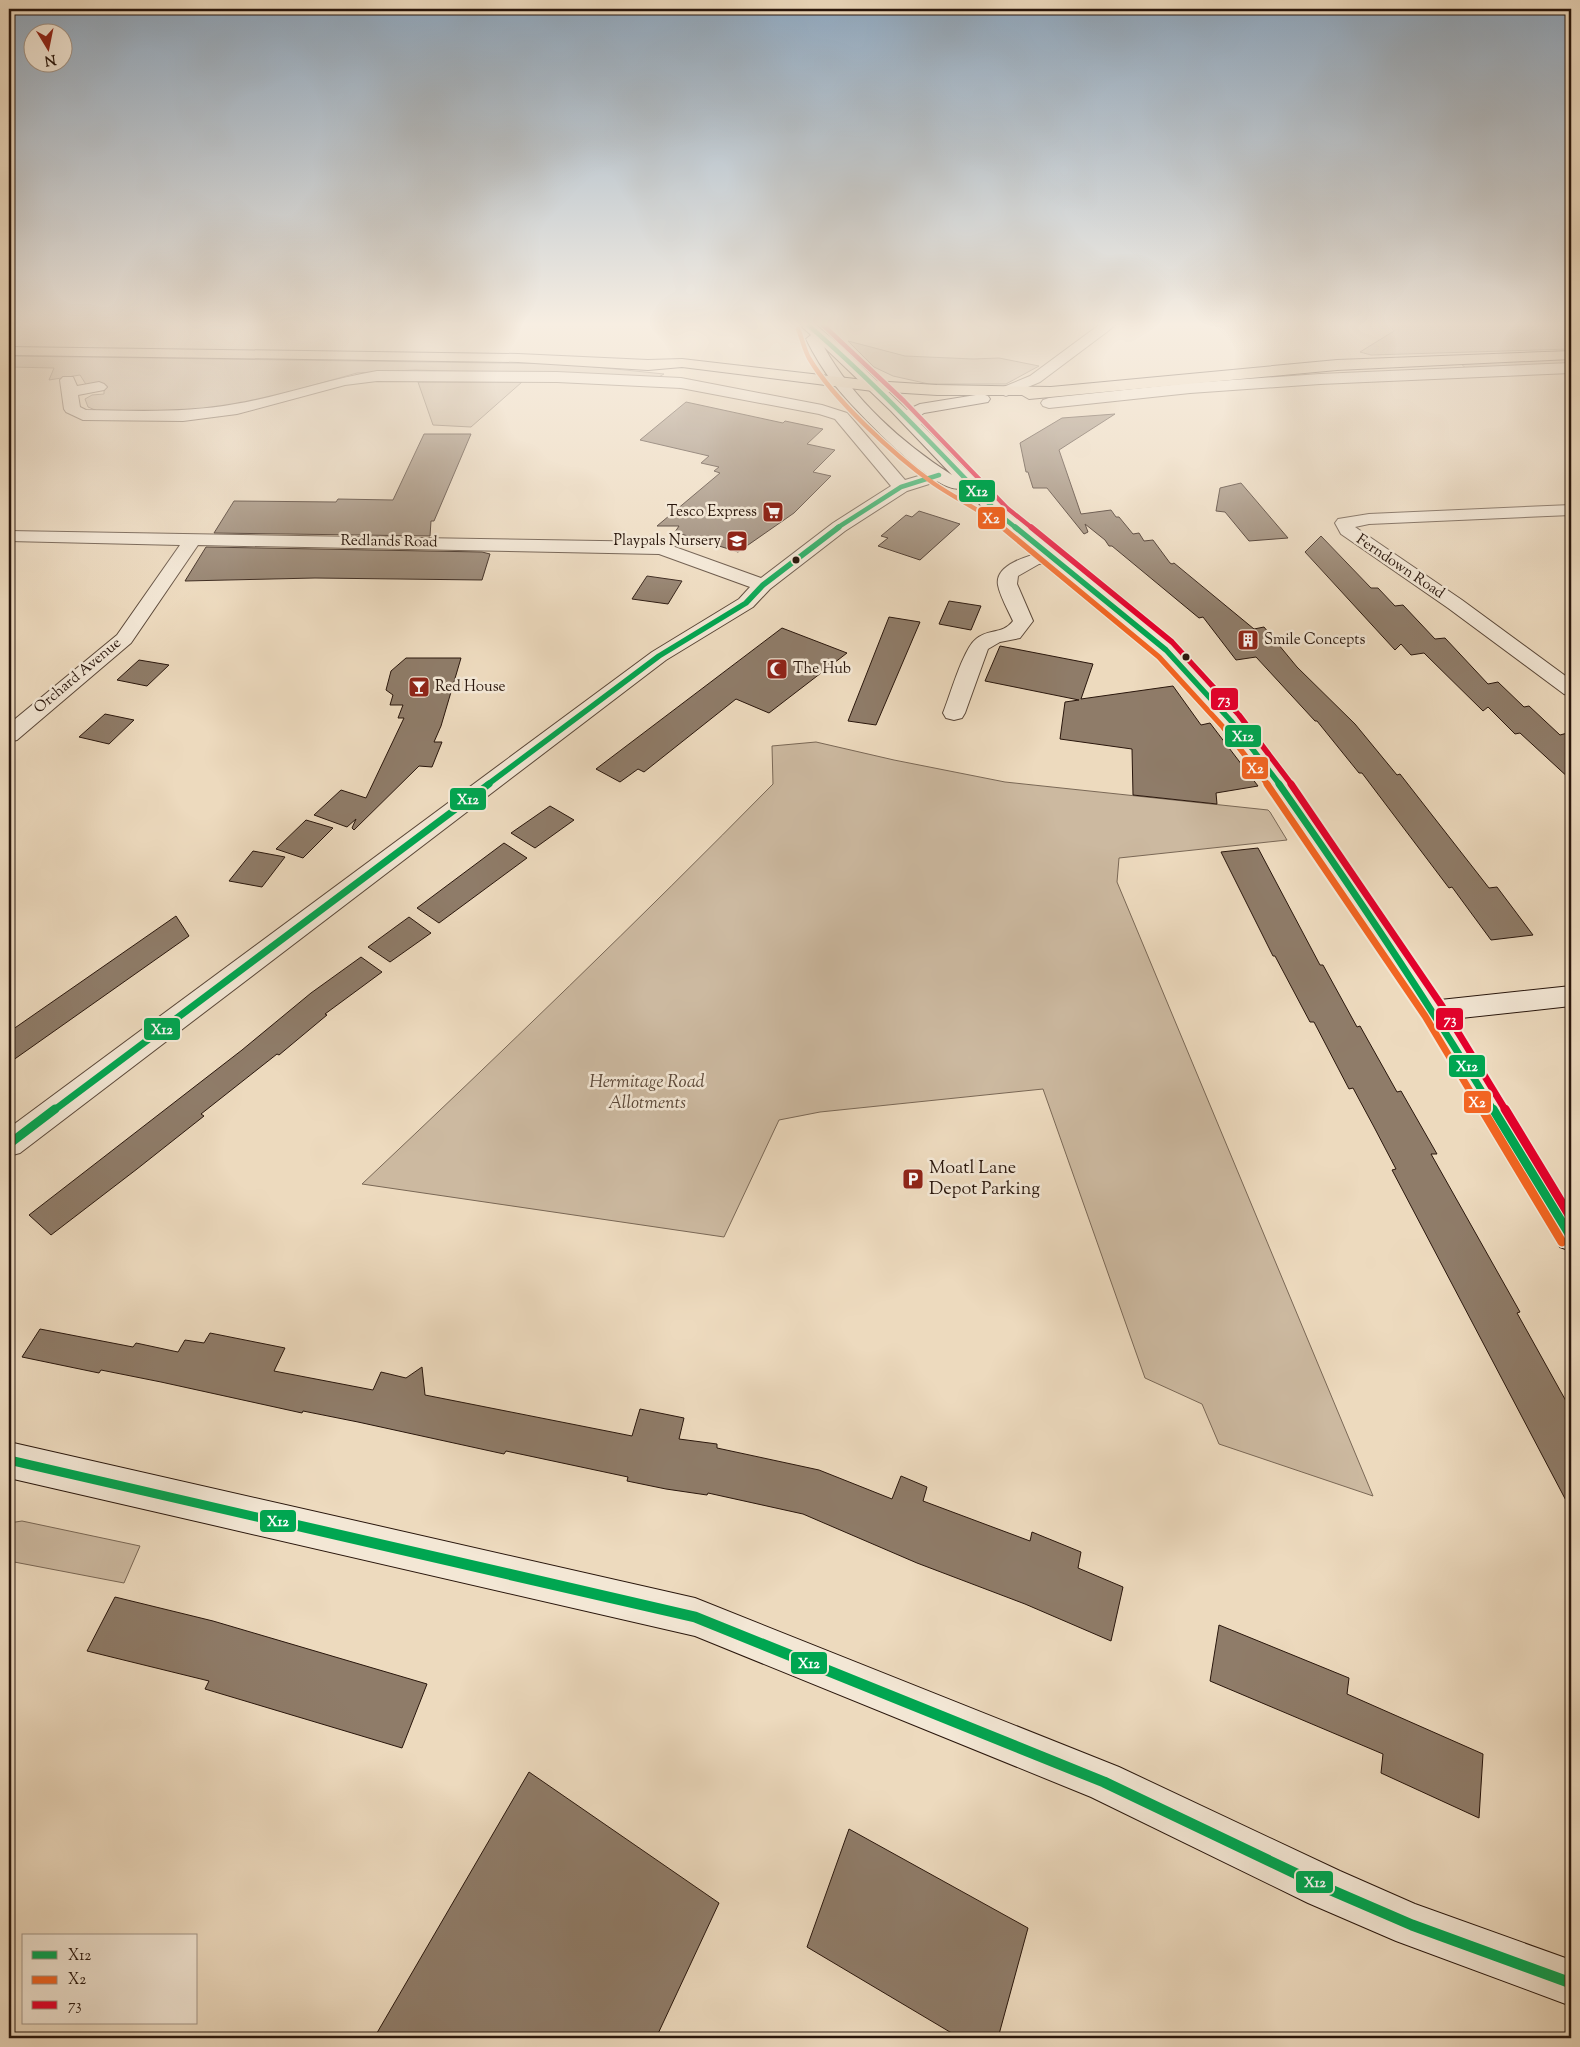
<svg xmlns="http://www.w3.org/2000/svg" width="1580" height="2047" font-family="'Sorts Mill Goudy',serif">
	<rect width="100%" height="100%" fill="#eddabe"/>
	<filter id="stains"><feTurbulence type="fractalNoise" baseFrequency=".004" numOctaves="4"/><feColorMatrix values="0 0 0 0 .2 0 0 0 0 .09 0 0 0 0 .02 0 0 0 .5 -.17"/></filter>
	<radialGradient id="worn" r=".72"><stop offset=".6" stop-color="#630" stop-opacity="0"/><stop offset="1" stop-color="#630" stop-opacity=".3"/></radialGradient>
	<!-- green -->
	<path fill="#ccb9a0" stroke="#7a6856" d="M 1389,325 L 1571,325 L 1571,349 L 1371,355 L 1360,352 L 1394,331 Z
		M 848,341 L 905,356 L 973,359 L 999,358 L 1039,366 L 1006,384 L 929,384 L 893,376 L 874,367 Z
		M 9,356 L 566,364 L 664,374 L 657,378 L 415,370 L 357,373 L 239,406 L 162,413 L 100,412 L 88,407 L 85,399 L 92,395 L 104,394 L 104,384 L 87,386 L 80,375 L 49,380 L 54,368 L 9,367 Z
		M 1571,359 L 1571,366 L 1468,370 L 1460,363 Z
		M 418,382 L 522,382 L 471,427 L 433,425 Z
		M 816,742 L 894,760 L 1005,782 L 1268,810 L 1270,812 L 1287,840 L 1119,858 L 1117,882 L 1373,1496 L 1219,1444 L 1202,1404 L 1145,1378 L 1043,1089 L 820,1112 L 779,1120 L 724,1237 L 362,1184 C 501,1053 639,920 773,784 L 772,746 Z
		M 22,1521 L 140,1546 L 124,1583 L 9,1561 L 9,1523 Z"/>
	<!-- building -->
	<path fill="#8f7c69" stroke="#29160c" d="M 686,402 L 783,423 L 785,421 L 823,429 L 807,444 L 835,450 L 813,472 L 831,476 L 794,513 L 738,552 L 675,532 L 679,526 L 657,526 L 720,473 L 714,471 L 719,467 L 701,463 L 709,456 L 640,440 Z
		M 1115,414 L 1059,450 L 1081,514 L 1111,510 L 1116,517 L 1119,517 L 1133,534 L 1139,533 L 1144,541 L 1153,540 L 1170,563 L 1172,564 L 1174,563 L 1254,629 L 1264,627 L 1297,667 L 1355,724 L 1397,775 L 1400,774 L 1489,888 L 1497,887 L 1533,935 L 1491,940 L 1452,887 L 1449,888 L 1362,773 L 1359,773 L 1317,721 L 1315,721 L 1256,657 L 1236,660 L 1203,617 L 1199,618 L 1112,546 L 1109,546 L 1105,540 L 1085,524 L 1088,532 L 1084,534 L 1047,488 L 1033,488 L 1028,472 L 1026,472 L 1020,443 L 1062,418 Z
		M 424,434 L 471,434 L 434,521 L 431,521 L 430,536 L 214,533 L 234,501 L 336,502 L 338,499 L 393,500 Z
		M 1241,483 L 1288,538 L 1249,541 L 1225,512 L 1216,511 L 1220,488 Z
		M 919,511 L 960,524 L 920,560 L 878,546 L 888,538 L 881,536 L 906,515 L 912,517 Z
		M 1321,536 L 1371,588 L 1378,588 L 1395,606 L 1403,605 L 1435,639 L 1445,638 L 1488,684 L 1498,682 L 1524,707 L 1529,706 L 1560,735 L 1571,732 L 1571,780 L 1520,733 L 1515,734 L 1488,707 L 1483,711 L 1424,653 L 1411,655 L 1401,644 L 1395,650 L 1305,552 Z
		M 206,547 L 482,552 L 490,554 L 482,580 L 315,578 L 185,581 Z
		M 647,576 L 682,581 L 668,604 L 632,599 Z
		M 949,601 L 981,606 L 971,630 L 939,624 Z
		M 889,617 L 920,622 L 876,725 L 848,721 Z
		M 782,628 L 847,653 L 769,713 L 736,699 L 644,772 L 638,769 L 620,782 L 596,769 Z
		M 1000,646 L 1093,664 L 1081,699 L 1173,686 L 1201,725 L 1210,723 L 1258,786 L 1216,793 L 1217,804 L 1133,795 L 1132,749 L 1060,739 L 1065,702 L 1079,700 L 985,681 Z
		M 406,658 L 461,658 L 441,726 L 434,742 L 442,742 L 432,767 L 419,766 L 354,830 L 352,828 L 356,819 L 347,827 L 314,815 L 341,790 L 366,798 L 404,718 L 398,718 L 403,705 L 390,705 L 393,695 L 386,690 L 391,671 Z
		M 139,660 L 169,665 L 147,686 L 117,680 Z
		M 105,714 L 134,720 L 109,744 L 79,737 Z
		M 550,806 L 574,820 L 535,848 L 511,833 Z
		M 306,820 L 333,828 L 303,858 L 276,849 Z
		M 504,843 L 527,858 L 439,923 L 417,908 Z
		M 1258,848 L 1320,965 L 1323,965 L 1357,1027 L 1360,1026 L 1397,1092 L 1401,1091 L 1437,1154 L 1431,1154 L 1520,1312 L 1517,1313 L 1571,1410 L 1571,1510 L 1392,1170 L 1396,1169 L 1374,1127 L 1353,1088 L 1349,1089 L 1314,1022 L 1310,1022 L 1275,956 L 1273,956 L 1221,852 Z
		M 253,851 L 285,857 L 262,887 L 229,881 Z
		M 176,916 L 189,936 L 9,1063 L 9,1032 Z
		M 409,917 L 431,933 L 390,962 L 368,947 Z
		M 361,957 L 382,972 L 325,1014 L 327,1015 L 279,1055 L 277,1054 L 201,1114 L 204,1116 L 137,1169 L 51,1235 L 29,1215 L 242,1050 L 311,993 Z
		M 40,1329 L 133,1347 L 136,1343 L 178,1352 L 185,1340 L 204,1343 L 210,1333 L 285,1348 L 274,1371 L 373,1390 L 381,1372 L 406,1378 L 422,1367 L 425,1395 L 632,1436 L 640,1409 L 684,1418 L 679,1439 L 717,1444 L 717,1448 L 819,1470 L 892,1499 L 901,1476 L 927,1487 L 923,1501 L 1030,1541 L 1032,1532 L 1081,1552 L 1078,1568 L 1123,1587 L 1111,1641 L 1025,1604 L 917,1563 L 803,1514 L 708,1493 L 707,1495 L 666,1489 L 627,1481 L 628,1477 L 506,1451 L 504,1454 L 358,1422 L 303,1411 L 302,1413 L 161,1382 L 101,1370 L 99,1373 L 22,1357 Z
		M 115,1597 L 213,1621 L 427,1684 L 402,1748 L 205,1689 L 209,1681 L 87,1651 Z
		M 1219,1625 L 1349,1678 L 1347,1694 L 1483,1754 L 1479,1818 L 1381,1773 L 1383,1754 L 1210,1681 Z
		M 529,1772 L 719,1903 L 656,2038 L 374,2038 Z
		M 849,1829 L 1028,1928 L 998,2038 L 960,2038 L 807,1947 Z"/>
	<g fill="none" stroke-linecap="round" stroke-linejoin="round">
		<!-- street casing -->
		<g stroke="#5a4738" stroke-width="2">
			<path id="street" d="M 1099,325 L 1116,325 L 1040,382 L 1006,396 L 1001,394 L 998,391 L 1001,388 L 1030,376 Z
				M 1571,363 L 1571,373 L 1320,384 L 1190,393 L 1049,408 L 1043,406 L 1041,403 L 1043,400 L 1049,398 L 1190,383 L 1320,374 Z
				M 377,371 L 557,372 L 681,378 L 822,405 L 847,413 L 905,480 L 939,470 L 945,471 L 948,475 L 945,479 L 907,491 L 845,531 L 770,589 L 753,607 L 666,660 L 20,1153 L 9,1156 L 9,1128 L 652,652 L 739,599 L 750,587 L 659,554 L 198,545 L 131,643 L 17,740 L 9,742 L 9,724 L 117,635 L 180,545 L 9,541 L 9,531 L 661,542 L 761,578 L 833,523 L 891,486 L 835,419 L 819,414 L 681,388 L 557,382 L 377,381 L 345,385 L 237,414 L 183,421 L 83,420 L 66,412 L 64,409 L 60,380 L 63,377 L 73,377 L 77,386 L 99,382 L 104,384 L 107,387 L 104,390 L 78,395 L 80,407 L 86,410 C 136,411 186,413 235,404 C 283,396 329,379 377,371 Z
				M 1571,505 L 1571,515 L 1369,524 L 1355,527 L 1462,600 L 1571,680 L 1571,696 L 1564,694 L 1448,608 L 1341,534 L 1335,523 L 1338,519 L 1369,514 Z
				M 1052,550 L 1059,552 L 1061,556 L 1059,560 L 1039,564 L 1018,576 L 1017,584 L 1033,621 L 1020,638 L 1000,642 L 988,649 L 965,713 L 962,718 L 954,720 L 946,718 L 943,713 C 950,696 963,649 976,639 C 989,628 1002,635 1013,621 C 1008,610 1000,596 998,585 C 994,562 1036,554 1052,550 Z"/>
		</g>
		<!-- secondary casing -->
		<g stroke="#29160c" stroke-width="2">
			<path id="secondary" d="M 800,325 L 816,325 L 841,346 L 907,410 L 920,404 L 982,394 L 988,396 L 990,399 L 988,402 L 924,413 L 921,415 L 921,424 L 1006,511 L 1173,646 L 1239,716 L 1276,763 L 1375,903 L 1440,1000 L 1571,986 L 1571,1006 L 1452,1019 L 1571,1210 L 1571,1251 L 1560,1247 L 1423,1018 L 1357,915 L 1260,773 L 1223,726 L 1159,654 L 994,519 L 963,487 C 942,503 848,403 834,384 C 823,370 814,355 806,339 L 811,335 ZM 824,347 L 891,411 L 952,475 C 902,443 853,399 824,347 Z
				M 9,1442 L 695,1598 L 1119,1767 L 1340,1871 L 1415,1904 L 1571,1960 L 1571,2006 L 1396,1941 L 1308,1903 L 1091,1797 L 695,1636 L 9,1478 Z"/>
		</g>
		<!-- highway casing -->
		<g stroke="#29160c" stroke-width="2">
			<path id="highway" d="M 9,347 L 518,354 L 648,360 L 682,359 L 873,381 L 937,385 L 1051,387 L 1337,360 L 1571,351 L 1571,359 L 1337,370 L 1029,399 L 1022,395 L 937,395 L 873,391 L 682,367 L 648,370 L 518,362 L 9,355 Z"/>
		</g>
		<!-- street -->
		<use href="#street" fill="#f3e7d5" fill-rule="evenodd"/>
		<!-- secondary -->
		<use href="#secondary" fill="#f3e7d5" fill-rule="evenodd"/>
		<!-- highway -->
		<use href="#highway" fill="#eddabe" fill-rule="evenodd"/>
		<!-- bus-1-far4 casing -->
		<g stroke="#f3e7d5" stroke-width="7">
			<path id="bus-1-far4" d="M 808,325 C 876,384 938,450 1000,515 L 1016,528
				M 837,528 L 901,487 L 939,475"/>
		</g>
		<!-- bus-1-far3 casing -->
		<g stroke="#f3e7d5" stroke-width="8">
			<path id="bus-1-far3" d="M 1015,527 L 1166,650 L 1231,721 L 1280,785
				M 487,785 L 659,656 L 746,603 L 763,585 L 839,527"/>
		</g>
		<!-- bus-1-far2 casing -->
		<g stroke="#f3e7d5" stroke-width="11">
			<path id="bus-1-far2" d="M 1279,784 C 1354,891 1426,999 1494,1111
				M 53,1111 L 489,784"/>
		</g>
		<!-- bus-1-far1 casing -->
		<g stroke="#f3e7d5" stroke-width="12">
			<path id="bus-1-far1" d="M 1493,1109 L 1571,1237
				M 9,1144 L 55,1109
				M 9,1460 L 287,1524"/>
		</g>
		<!-- bus-1 casing -->
		<g stroke="#f3e7d5" stroke-width="15">
			<path id="bus-1" d="M 282,1522 L 695,1617 L 1104,1782 L 1324,1887 L 1412,1925 L 1571,1983"/>
		</g>
		<!-- bus-2-far3 casing -->
		<g stroke="#f3e7d5" stroke-width="7">
			<path id="bus-2-far3" d="M 798,329 C 802,338 804,349 809,358 C 833,399 894,455 933,483 C 956,499 981,510 1004,528"/>
		</g>
		<!-- bus-2-far2 casing -->
		<g stroke="#f3e7d5" stroke-width="8">
			<path id="bus-2-far2" d="M 1002,527 L 1159,657 L 1223,727 L 1268,785"/>
		</g>
		<!-- bus-2-far1 casing -->
		<g stroke="#f3e7d5" stroke-width="11">
			<path id="bus-2-far1" d="M 1267,784 L 1425,1016 L 1482,1111"/>
		</g>
		<!-- bus-2 casing -->
		<g stroke="#f3e7d5" stroke-width="12">
			<path id="bus-2" d="M 1482,1109 L 1562,1242"/>
		</g>
		<!-- bus-3-far3 casing -->
		<g stroke="#f3e7d5" stroke-width="7">
			<path id="bus-3-far3" d="M 823,325 L 904,401 L 1007,508 L 1032,528"/>
		</g>
		<!-- bus-3-far2 casing -->
		<g stroke="#f3e7d5" stroke-width="8">
			<path id="bus-3-far2" d="M 1031,527 L 1172,642 L 1239,715 L 1292,785"/>
		</g>
		<!-- bus-3-far1 casing -->
		<g stroke="#f3e7d5" stroke-width="11">
			<path id="bus-3-far1" d="M 1291,784 L 1442,1006 L 1506,1111"/>
		</g>
		<!-- bus-3 casing -->
		<g stroke="#f3e7d5" stroke-width="12">
			<path id="bus-3" d="M 1505,1109 L 1571,1218"/>
		</g>
		<!-- bus-1-far4 -->
		<use href="#bus-1-far4" stroke="#00a651" stroke-width="4.5"/>
		<!-- bus-1-far3 -->
		<use href="#bus-1-far3" stroke="#00a651" stroke-width="5.5"/>
		<!-- bus-1-far2 -->
		<use href="#bus-1-far2" stroke="#00a651" stroke-width="7"/>
		<!-- bus-1-far1 -->
		<use href="#bus-1-far1" stroke="#00a651" stroke-width="9"/>
		<!-- bus-1 -->
		<use href="#bus-1" stroke="#00a651" stroke-width="11"/>
		<!-- bus-2-far3 -->
		<use href="#bus-2-far3" stroke="#f26522" stroke-width="4.5"/>
		<!-- bus-2-far2 -->
		<use href="#bus-2-far2" stroke="#f26522" stroke-width="5.5"/>
		<!-- bus-2-far1 -->
		<use href="#bus-2-far1" stroke="#f26522" stroke-width="7"/>
		<!-- bus-2 -->
		<use href="#bus-2" stroke="#f26522" stroke-width="9"/>
		<!-- bus-3-far3 -->
		<use href="#bus-3-far3" stroke="#e4002b" stroke-width="4.5"/>
		<!-- bus-3-far2 -->
		<use href="#bus-3-far2" stroke="#e4002b" stroke-width="5.5"/>
		<!-- bus-3-far1 -->
		<use href="#bus-3-far1" stroke="#e4002b" stroke-width="7"/>
		<!-- bus-3 -->
		<use href="#bus-3" stroke="#e4002b" stroke-width="9"/>
	</g>
	<!-- sky -->
	<linearGradient id="sky" x2="0" y2="1"><stop stop-color="#8fa8bf"/><stop offset="0.53" stop-color="#f7eee2"/><stop offset="1" stop-color="#f7eee2" stop-opacity="0"/></linearGradient>
	<rect width="1580" height="612" fill="url(#sky)"/>
	<!-- icons -->
	<defs>
		<g id="supermarket-square" transform="scale(1.125)"><rect x="-9" y="-9" width="18" height="18" rx="4" fill="#8f2418" stroke="#f3e7d5"/><path d="M-6-5.5h2.5l.6 2H6L4.5 2H-2.5L-4.4-4H-6ZM-1.5 3.2a1.3 1.3 0 1 0 .1 0ZM3 3.2a1.3 1.3 0 1 0 .1 0Z" fill="#fff"/></g>
		<g id="school-square" transform="scale(1.125)"><rect x="-9" y="-9" width="18" height="18" rx="4" fill="#8f2418" stroke="#f3e7d5"/><path d="M0-5L7-2L0 1L-7-2ZM-4 1L0 2.5L4 1V4Q0 6-4 4Z" fill="#fff"/></g>
		<g id="building-square" transform="scale(1.125)"><rect x="-9" y="-9" width="18" height="18" rx="4" fill="#8f2418" stroke="#f3e7d5"/><path d="M-4-6H4V6H1V3H-1V6H-4ZM-2.5-4.3h1.7v1.8h-1.7ZM.8-4.3h1.7v1.8H.8ZM-2.5-1h1.7V.8h-1.7ZM.8-1h1.7V.8H.8Z" fill="#fff"/></g>
		<g id="mosque-square" transform="scale(1.125)"><rect x="-9" y="-9" width="18" height="18" rx="4" fill="#8f2418" stroke="#f3e7d5"/><path d="M3.5-4.9A6 6 0 1 0 3.5 4.9A5 5 0 1 1 3.5-4.9Z" fill="#fff"/></g>
		<g id="bar-square" transform="scale(1.125)"><rect x="-9" y="-9" width="18" height="18" rx="4" fill="#8f2418" stroke="#f3e7d5"/><path d="M-6-5H6L.8 .8V4.5H3.5V6h-7V4.5H-.8V.8Z" fill="#fff"/></g>
		<g id="parking-square" transform="scale(1.125)"><rect x="-9" y="-9" width="18" height="18" rx="4" fill="#8f2418" stroke="#f3e7d5"/><path d="M-3.5-5.5H1a3.5 3.5 0 0 1 0 7H-1V5.5H-3.5ZM-1-3.4V-.6H.8a1.4 1.4 0 0 0 0-2.8Z" fill="#fff"/></g>
	</defs>
	<g fill-rule="evenodd">
		<use href="#supermarket-square" x="773" y="512"/>
		<use href="#school-square" x="737" y="541"/>
		<use href="#building-square" x="1248" y="640"/>
		<use href="#mosque-square" x="777" y="669"/>
		<use href="#bar-square" x="419" y="687"/>
		<use href="#parking-square" x="913" y="1179"/>
	</g>
	<!-- markers -->
	<g fill="#29160c" stroke="#f3e7d5" stroke-width="2">
		<circle cx="796" cy="560" r="4.5"/>
		<circle cx="1186" cy="657" r="4.5"/>
	</g>
	<g text-anchor="middle" dominant-baseline="central" stroke-width="5" stroke-linejoin="round" paint-order="stroke">
		<!-- far-poi labels -->
		<g font-size="15" fill="#29160c" stroke="#f3e7d5" text-anchor="start">
			<text x="757" y="512" text-anchor="end">Tesco Express</text>
			<text x="721" y="541" text-anchor="end">Playpals Nursery</text>
			<text x="1264" y="640">Smile Concepts</text>
			<text x="793" y="669">The Hub</text>
			<text x="435" y="687">Red House</text>
		</g>
		<!-- far-street labels -->
		<g font-size="15" fill="#29160c" stroke="#f3e7d5">
			<text transform="translate(389 542) rotate(1)">Redlands Road</text>
			<text transform="translate(1400 567) rotate(34)">Ferndown Road</text>
			<text transform="translate(78 676) rotate(-40)">Orchard Avenue</text>
		</g>
		<!-- park labels -->
		<g font-size="18" font-style="italic" fill="#5a4738" stroke="#f3e7d5">
			<text x="647" y="1083">Hermitage Road<tspan x="647" dy="21">Allotments</tspan></text>
		</g>
		<!-- poi labels -->
		<g font-size="18" fill="#29160c" stroke="#f3e7d5" text-anchor="start">
			<text x="929" y="1169">Moatl Lane<tspan x="929" dy="21">Depot Parking</tspan></text>
		</g>
	</g>
	<g stroke="#f3e7d5" stroke-width="2">
		<rect x="958" y="479" width="38" height="24" rx="5" fill="#00a651"/>
		<rect x="977" y="506" width="29" height="24" rx="5" fill="#f26522"/>
		<rect x="1210" y="687" width="29" height="24" rx="5" fill="#e4002b"/>
		<rect x="1224" y="724" width="38" height="24" rx="5" fill="#00a651"/>
		<rect x="1241" y="756" width="28" height="24" rx="5" fill="#f26522"/>
		<rect x="449" y="787" width="38" height="24" rx="5" fill="#00a651"/>
		<rect x="1435" y="1007" width="29" height="24" rx="5" fill="#e4002b"/>
		<rect x="143" y="1017" width="38" height="24" rx="5" fill="#00a651"/>
		<rect x="1448" y="1054" width="38" height="24" rx="5" fill="#00a651"/>
		<rect x="1463" y="1090" width="29" height="24" rx="5" fill="#f26522"/>
		<rect x="259" y="1509" width="38" height="24" rx="5" fill="#00a651"/>
		<rect x="790" y="1651" width="38" height="24" rx="5" fill="#00a651"/>
		<rect x="1295" y="1870" width="39" height="24" rx="5" fill="#00a651"/>
	</g>
	<g font-size="14" text-anchor="middle" font-weight="bold" fill="#fff">
		<text x="977" y="496">X12</text>
		<text x="991" y="523">X2</text>
		<text x="1224" y="704">73</text>
		<text x="1243" y="741">X12</text>
		<text x="1255" y="773">X2</text>
		<text x="468" y="804">X12</text>
		<text x="1450" y="1024">73</text>
		<text x="162" y="1034">X12</text>
		<text x="1467" y="1071">X12</text>
		<text x="1477" y="1107">X2</text>
		<text x="278" y="1526">X12</text>
		<text x="809" y="1668">X12</text>
		<text x="1315" y="1887">X12</text>
	</g>
	<!-- margin -->
	<rect width="1580" height="2047" fill="none" stroke="#eddabe" stroke-width="30"/>
	<rect x="10" y="10" width="1560" height="2027" fill="none" stroke="#29160c" stroke-width="2.5"/>
	<rect x="15" y="15" width="1550" height="2017" fill="none" stroke="#29160c"/>
	<!-- legend -->
	<rect x="22" y="1934" width="175" height="90" fill="#f3e7d5" stroke="#a29385"/>
	<rect x="32" y="1951" width="25" height="8" fill="#00a651" stroke="#a29385"/>
	<text x="68" y="1960" font-size="15" fill="#29160c">X12</text>
	<rect x="32" y="1976" width="25" height="8" fill="#f26522" stroke="#a29385"/>
	<text x="68" y="1984" font-size="15" fill="#29160c">X2</text>
	<rect x="32" y="2001" width="25" height="8" fill="#e4002b" stroke="#a29385"/>
	<text x="68" y="2010" font-size="15" fill="#29160c">73</text>
	<!-- north arrow -->
	<g transform="translate(48 48) rotate(170)"><circle r="24" fill="#f3e7d5" stroke="#a29385"/>
	<path d="M0-4L9 19L0 12L-9 19Z" fill="#8f2418"/>
	<text y="-8" font-size="14" font-weight="bold" text-anchor="middle" fill="#29160c">N</text>
	</g>
	<rect width="100%" height="100%" filter="url(#stains)"/>
	<rect width="100%" height="100%" fill="url(#worn)"/>
</svg>
